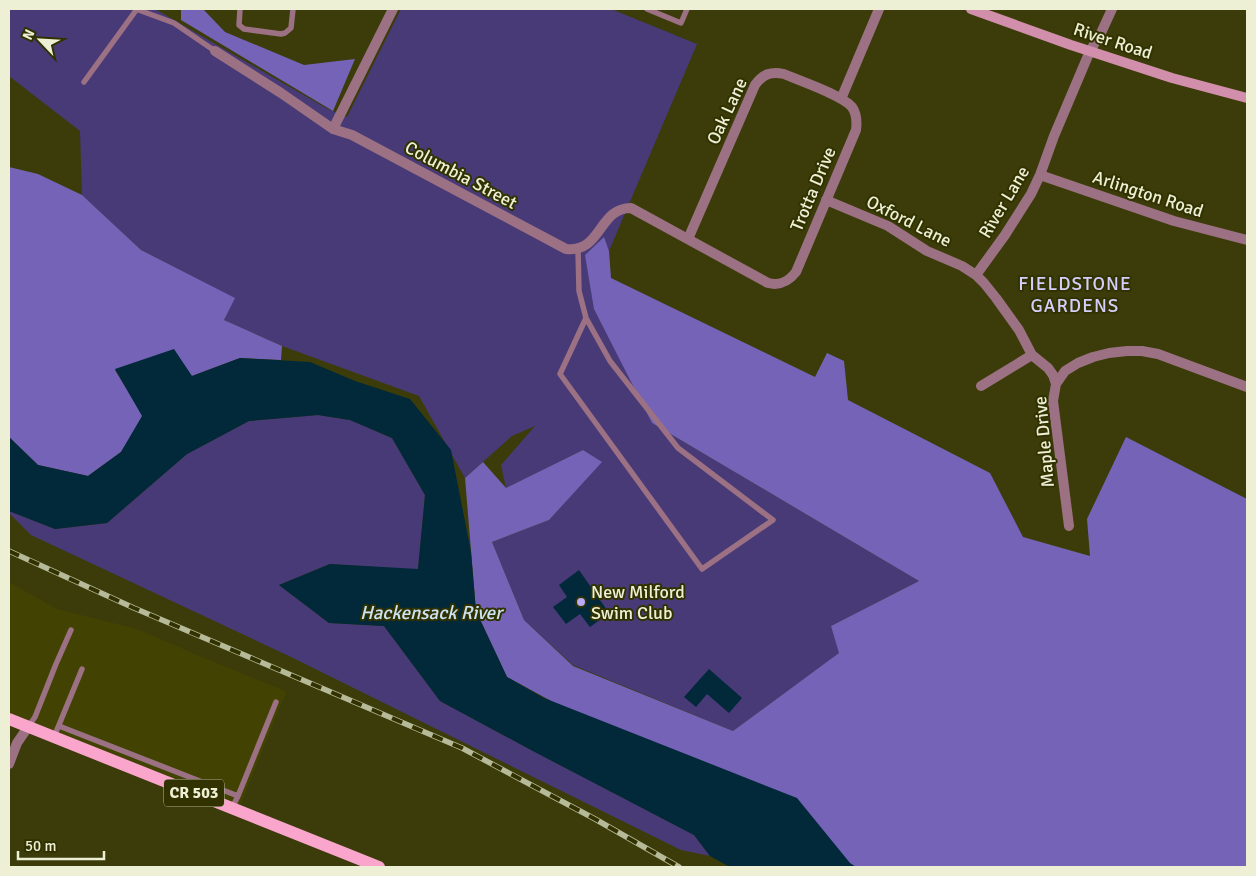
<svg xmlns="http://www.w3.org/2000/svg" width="1256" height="876" font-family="Signika,sans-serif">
	<rect width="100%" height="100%" fill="#3b3c09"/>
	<!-- built -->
	<path fill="#424303" d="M 9,582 L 57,609 L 137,629 L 197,655 L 285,691 L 286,692 L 238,811 L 9,719 Z"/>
	<!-- green -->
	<path fill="#483a77" d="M 9,9 L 155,9 L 326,108 L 347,117 L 401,9 L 611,9 L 697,44 L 609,251 L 604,238 L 585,255 L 652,423 L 919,581 L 831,626 L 840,653 L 733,731 L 573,665 L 524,620 L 492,542 L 549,520 L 601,462 L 583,450 L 506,488 L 501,465 L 535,426 L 512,436 L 465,478 L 419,396 L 282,346 L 224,320 L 234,298 L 141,250 L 82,195 L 80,131 L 9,76 Z
		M 318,415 L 350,420 L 392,438 L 425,495 L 418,570 L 330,564 L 279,585 L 329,623 L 384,626 L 440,701 L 531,750 L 694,835 L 710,856 L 681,850 L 291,657 L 31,535 L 9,513 L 9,511 L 55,529 L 107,523 L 187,454 L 249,421 Z"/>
	<!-- forest -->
	<path fill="#7563b8" d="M 181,9 L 203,9 L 225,32 L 304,65 L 355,59 L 333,111 L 181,20 Z
		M 9,167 L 38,174 L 82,195 L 141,250 L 235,298 L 224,320 L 282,346 L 281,360 L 240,358 L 192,376 L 115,370 L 143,416 L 121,452 L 88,476 L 38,465 L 9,437 Z
		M 604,237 L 609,251 L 611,278 L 815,377 L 827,353 L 844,361 L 848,400 L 990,473 L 1023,537 L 1090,556 L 1087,519 L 1126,437 L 1247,499 L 1247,867 L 856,867 L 507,677 L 476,611 L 465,478 L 483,462 L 506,488 L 583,450 L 602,462 L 549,520 L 492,542 L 524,620 L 573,666 L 733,731 L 839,653 L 831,626 L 919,581 L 652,423 L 594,309 L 585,255 Z"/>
	<!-- water -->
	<path fill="#012939" d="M 174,349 L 192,376 L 240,358 L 310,362 L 355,381 L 410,399 L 451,450 L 471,552 L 476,611 L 507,677 L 544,698 L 797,798 L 850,863 L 856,867 L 730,867 L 710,856 L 694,835 L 531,750 L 440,701 L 384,626 L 329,623 L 279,585 L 330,564 L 418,569 L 425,495 L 392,438 L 350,420 L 318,415 L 249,421 L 187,454 L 107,523 L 55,529 L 9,511 L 9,437 L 38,465 L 88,476 L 121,452 L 142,416 L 115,369 Z
		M 579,570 L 609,613 L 590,627 L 580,614 L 566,624 L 553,607 L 567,597 L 559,585 Z
		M 709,669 L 742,698 L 729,713 L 707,694 L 696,707 L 684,697 Z"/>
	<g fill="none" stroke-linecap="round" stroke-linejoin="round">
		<!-- service -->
		<path stroke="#9b7183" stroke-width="5.5" d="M 136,9 L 174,23 L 215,51
			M 240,9 L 239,25 L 244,29 L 281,34 L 285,33 L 291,28 L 293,9
			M 647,9 L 681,23 L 687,9
			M 84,82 L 137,9
			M 578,250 L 579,291 L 586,318 L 610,361 L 678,448 L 773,520 L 702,569 L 560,374 L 586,318
			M 59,726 L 238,796
			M 28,727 L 35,717 L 56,664 L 71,630
			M 54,737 L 82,669
			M 232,808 L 238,796 L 276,702"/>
		<!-- minor -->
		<path stroke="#9b7183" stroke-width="10" d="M 215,51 L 281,93 L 333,129 L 352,135 L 566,249 C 602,253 598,208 631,208 L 768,283 C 780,286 788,282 796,272 L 856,130 C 857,122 857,114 852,107 C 842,95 800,81 784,74 C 771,71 763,74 755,85 L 688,239
			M 841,99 L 879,9
			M 333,129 L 393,9
			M 1040,175 L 1174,221 L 1247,240
			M 826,200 L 888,226 L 927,251 L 962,266 L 976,275 L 984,283 L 996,298 L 1019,330 L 1032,355 L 1048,368 L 1053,375 L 1056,384
			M 976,275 L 1005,235 L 1031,194 L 1040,175 L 1054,136 L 1090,51 L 1101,33 L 1112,9
			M 981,386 L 1032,355
			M 1069,526 L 1053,401 L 1056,384 L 1065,371 L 1078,363 L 1093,357 L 1109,353 L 1127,351 L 1142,351 L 1158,354 L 1247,387
			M 9,764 L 17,743 L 28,727"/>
		<!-- secondary -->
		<path stroke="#d18fac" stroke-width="10" d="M 971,9 L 1071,45 L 1172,78 L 1247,98"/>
		<!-- primary -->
		<path stroke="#faa6cc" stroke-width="12" d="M 9,719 L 379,867"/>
		<!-- rail casing -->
		<g stroke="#b7ba98" stroke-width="5.5">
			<path id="rail" d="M 9,551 L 134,608 L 462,748 L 595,819 L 679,867"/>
		</g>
		<!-- rail -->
		<use href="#rail" stroke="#313200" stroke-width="4" stroke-dasharray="11" stroke-linecap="butt"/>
	</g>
	<!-- markers -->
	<circle fill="#b7abf7" stroke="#313200" stroke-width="2" cx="581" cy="602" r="5"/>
	<g text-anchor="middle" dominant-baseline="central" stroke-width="4" stroke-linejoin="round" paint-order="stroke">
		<!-- shield labels -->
		<rect fill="#313200" stroke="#b5b795" stroke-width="1" x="164" y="779.5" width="60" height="27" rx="4"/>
		<g font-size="16" font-weight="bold" fill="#edf0d5">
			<text x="194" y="793">CR 503</text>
		</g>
		<!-- street labels -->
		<g font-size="18" fill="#edf0d5" stroke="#313200">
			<text transform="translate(1113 41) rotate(18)">River Road</text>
			<text transform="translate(727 111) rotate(-65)">Oak Lane</text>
			<text transform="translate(461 175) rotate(28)">Columbia Street</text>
			<text transform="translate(813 189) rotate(-67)">Trotta Drive</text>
			<text transform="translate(1148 194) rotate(18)">Arlington Road</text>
			<text transform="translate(1004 202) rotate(-59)">River Lane</text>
			<text transform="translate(909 221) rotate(27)">Oxford Lane</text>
			<text transform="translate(1044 442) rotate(-95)">Maple Drive</text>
		</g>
		<!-- poi labels -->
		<g font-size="18" fill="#edf0d5" stroke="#313200" text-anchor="start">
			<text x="591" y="592">New Milford<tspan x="591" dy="21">Swim Club</tspan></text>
		</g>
		<!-- neighbourhood labels -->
		<g font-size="19" letter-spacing="1" fill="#d4cefa" stroke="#313200">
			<text x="1075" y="284">FIELDSTONE<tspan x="1075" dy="22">GARDENS</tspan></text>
		</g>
		<!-- water labels -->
		<g font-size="19" font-style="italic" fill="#cce4f2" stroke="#313200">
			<text x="431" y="613">Hackensack River</text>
		</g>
	</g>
	<!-- border -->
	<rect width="1256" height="876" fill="none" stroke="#edf0d5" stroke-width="20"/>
	<!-- north arrow -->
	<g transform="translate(40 40) rotate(295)" stroke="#313200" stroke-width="4" paint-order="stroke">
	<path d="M0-4L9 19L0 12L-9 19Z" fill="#edf0d5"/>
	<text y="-8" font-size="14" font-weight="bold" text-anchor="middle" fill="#edf0d5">N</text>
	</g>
	<!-- scale -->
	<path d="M18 851v8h86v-8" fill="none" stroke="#edf0d5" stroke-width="2.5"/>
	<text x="25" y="851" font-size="15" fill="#edf0d5" stroke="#313200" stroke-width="4" paint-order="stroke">50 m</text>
</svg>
